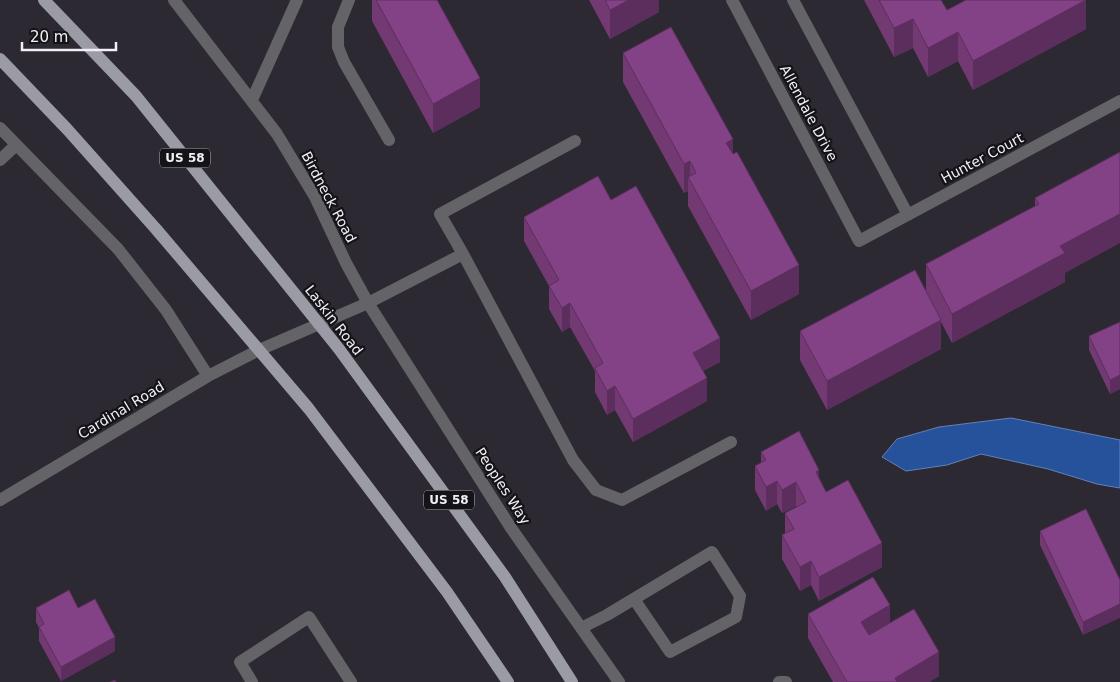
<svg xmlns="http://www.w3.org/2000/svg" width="1120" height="682" font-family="'DejaVu Sans',sans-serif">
	<rect width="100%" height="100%" fill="#2d2932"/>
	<!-- water -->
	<path fill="#25529b" stroke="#6281b6" d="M 1011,418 L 1120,440 L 1120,488 L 1097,484 L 1048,469 L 981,454 L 947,465 L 906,471 L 882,457 L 897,439 L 939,427 Z"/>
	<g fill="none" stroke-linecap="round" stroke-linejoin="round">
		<!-- minor -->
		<path stroke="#636368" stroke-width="12" d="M 174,0 L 277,134 L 315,197 L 346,263 L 368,303 L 511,528 L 619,682
			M 349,0 L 338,27 L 338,47 L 344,62 L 389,140
			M 732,0 L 859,241 L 1120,101
			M 793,0 L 908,215
			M 252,100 L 297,0
			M 0,128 L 118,249 L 166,310 L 208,376
			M 0,160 L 16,145
			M 463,254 L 440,214 L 575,141
			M 0,500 L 208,376 L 259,350 L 368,303 L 463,254 L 573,460 L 596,490 L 622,500 L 731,442
			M 581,628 L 607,615 L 712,552 L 740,596 L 736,617 L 670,652 L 634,599
			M 252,682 L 240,662 L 309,617 L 351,682
			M 779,682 L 786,682"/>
		<!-- major -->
		<path stroke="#9a9ba4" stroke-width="12" d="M 44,0 L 136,96 L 339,349 L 505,577 L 572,682
			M 0,59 L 67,129 L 156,229 L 309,409 L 447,592 L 508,682"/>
	</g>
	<!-- wall -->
	<path fill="#723973" d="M 372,0 L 437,0 L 480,107 L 433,133 L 372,21 Z
		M 589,0 L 659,0 L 659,12 L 610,39 Z
		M 864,0 L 941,0 L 947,10 L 1086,29 L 973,90 L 958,61 L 928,77 L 913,48 L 894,57 Z
		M 623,53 L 733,154 L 799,294 L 751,320 L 688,206 L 688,191 L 684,193 L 623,82 Z
		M 1120,152 L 1065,273 L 1065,282 L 952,343 L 941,322 L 941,349 L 827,410 L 800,360 L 800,331 L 926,292 L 926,264 L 1035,206 L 1035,198 Z
		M 611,200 L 720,362 L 703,371 L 707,401 L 633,442 L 615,410 L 607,415 L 595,392 L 595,371 L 570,327 L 562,332 L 549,309 L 549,286 L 524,241 L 524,217 Z
		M 1120,322 L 1120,389 L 1110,394 L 1089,350 L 1089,336 Z
		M 761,452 L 819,479 L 826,492 L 882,567 L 819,601 L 811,585 L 800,591 L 782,559 L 782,535 L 785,534 L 785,513 L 797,507 L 796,506 L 782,513 L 777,504 L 766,511 L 755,490 L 755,466 L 761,463 Z
		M 1086,509 L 1083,635 L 1040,545 L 1040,531 Z
		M 36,608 L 78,608 L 115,651 L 61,681 L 39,641 L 39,628 L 36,622 Z
		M 808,614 L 890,623 L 939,676 L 929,682 L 833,682 L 808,638 Z"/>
	<!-- shaded-wall -->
	<path fill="#5c2e5e" d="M 629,0 L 659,0 L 659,12 L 610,39 L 610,10 Z
		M 1086,0 L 1086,29 L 973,90 L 973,61 Z
		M 913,19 L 913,48 L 894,57 L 894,28 Z
		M 958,32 L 958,61 L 928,77 L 928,48 Z
		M 480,78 L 480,107 L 433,133 L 433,104 Z
		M 733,139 L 733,168 L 726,143 Z
		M 690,161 L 690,180 L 688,177 L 688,191 L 684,193 L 684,164 Z
		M 1120,214 L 1120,243 L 1065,273 L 1065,282 L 952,343 L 952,314 L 1060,246 Z
		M 799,265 L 799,294 L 751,320 L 751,291 Z
		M 570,303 L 570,327 L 562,332 L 562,308 Z
		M 941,320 L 941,349 L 827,410 L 827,381 Z
		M 720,338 L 720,362 L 693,376 L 693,353 Z
		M 1120,375 L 1120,389 L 1110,394 L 1110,380 Z
		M 707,378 L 707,401 L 633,442 L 633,419 Z
		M 615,386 L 615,410 L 607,415 L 607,391 Z
		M 819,470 L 819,494 L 816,472 Z
		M 777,481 L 777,504 L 766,511 L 766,487 Z
		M 796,482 L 796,506 L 782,513 L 782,490 Z
		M 882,543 L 882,567 L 819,601 L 819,577 Z
		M 811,561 L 811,585 L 800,591 L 800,567 Z
		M 1120,604 L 1120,618 L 1083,635 L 1083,622 Z
		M 890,605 L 890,629 L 861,645 L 861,622 Z
		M 115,637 L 115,651 L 61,681 L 61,667 Z
		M 939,652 L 939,676 L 929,682 L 895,682 L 895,678 Z"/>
	<!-- building -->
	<path fill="#844286" stroke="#5c2e5e" d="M 376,0 L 437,0 L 480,78 L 433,104 Z
		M 605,0 L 629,0 L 610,10 Z
		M 879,0 L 941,0 L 947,10 L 966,0 L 1086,0 L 973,61 L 958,32 L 928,48 L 913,19 L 894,28 Z
		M 671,27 L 733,139 L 726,143 L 733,154 L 737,152 L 799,265 L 751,291 L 688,177 L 696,173 L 690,161 L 684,164 L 623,53 Z
		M 1120,152 L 1120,214 L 1060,246 L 1065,253 L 952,314 L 926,264 L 1039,204 L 1035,198 Z
		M 598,176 L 611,200 L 636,186 L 720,338 L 693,353 L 707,378 L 633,419 L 615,386 L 607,391 L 595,368 L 603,363 L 570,303 L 562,308 L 549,286 L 559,280 L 524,217 Z
		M 915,270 L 941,320 L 827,381 L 800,331 Z
		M 1120,322 L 1120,375 L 1110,380 L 1089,336 Z
		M 799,431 L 819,470 L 816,472 L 826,492 L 848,480 L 882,543 L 819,577 L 811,561 L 800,567 L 782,535 L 794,529 L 785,513 L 806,502 L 796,482 L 782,490 L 777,481 L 766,487 L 755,466 L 766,460 L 761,452 Z
		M 1086,509 L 1120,580 L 1120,604 L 1083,622 L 1040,531 Z
		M 873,577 L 890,605 L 861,622 L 869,635 L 914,609 L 939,652 L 895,678 L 897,682 L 847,682 L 808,614 Z
		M 69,590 L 78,608 L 95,599 L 115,637 L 61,667 L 39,627 L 44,624 L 36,608 Z
		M 115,680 L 116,682 L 110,682 Z"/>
	<g text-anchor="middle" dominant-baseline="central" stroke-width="4.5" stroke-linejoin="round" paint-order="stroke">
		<!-- shield labels -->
		<g fill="#141317" stroke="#afaeb3" stroke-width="1">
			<rect x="160" y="148.5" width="50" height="19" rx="4"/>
			<rect x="424" y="490.5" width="50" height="19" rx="4"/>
		</g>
		<g font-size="12" font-weight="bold" fill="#f2f0f6">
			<text x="185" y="158">US 58</text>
			<text x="449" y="500">US 58</text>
		</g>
		<!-- street labels -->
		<g font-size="14" fill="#f2f0f6" stroke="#141317">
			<text transform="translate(809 113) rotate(62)">Allendale Drive</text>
			<text transform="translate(982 158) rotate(-28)">Hunter Court</text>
			<text transform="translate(329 197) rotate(62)">Birdneck Road</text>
			<text transform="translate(334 320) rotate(52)">Laskin Road</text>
			<text transform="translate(121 410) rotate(-31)">Cardinal Road</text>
			<text transform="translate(503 486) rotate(57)">Peoples Way</text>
		</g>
	</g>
	<!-- scale -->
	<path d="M22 42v8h94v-8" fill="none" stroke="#f2f0f6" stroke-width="2.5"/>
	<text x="30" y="42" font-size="15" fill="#f2f0f6" stroke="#141317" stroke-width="4" paint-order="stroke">20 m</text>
</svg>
